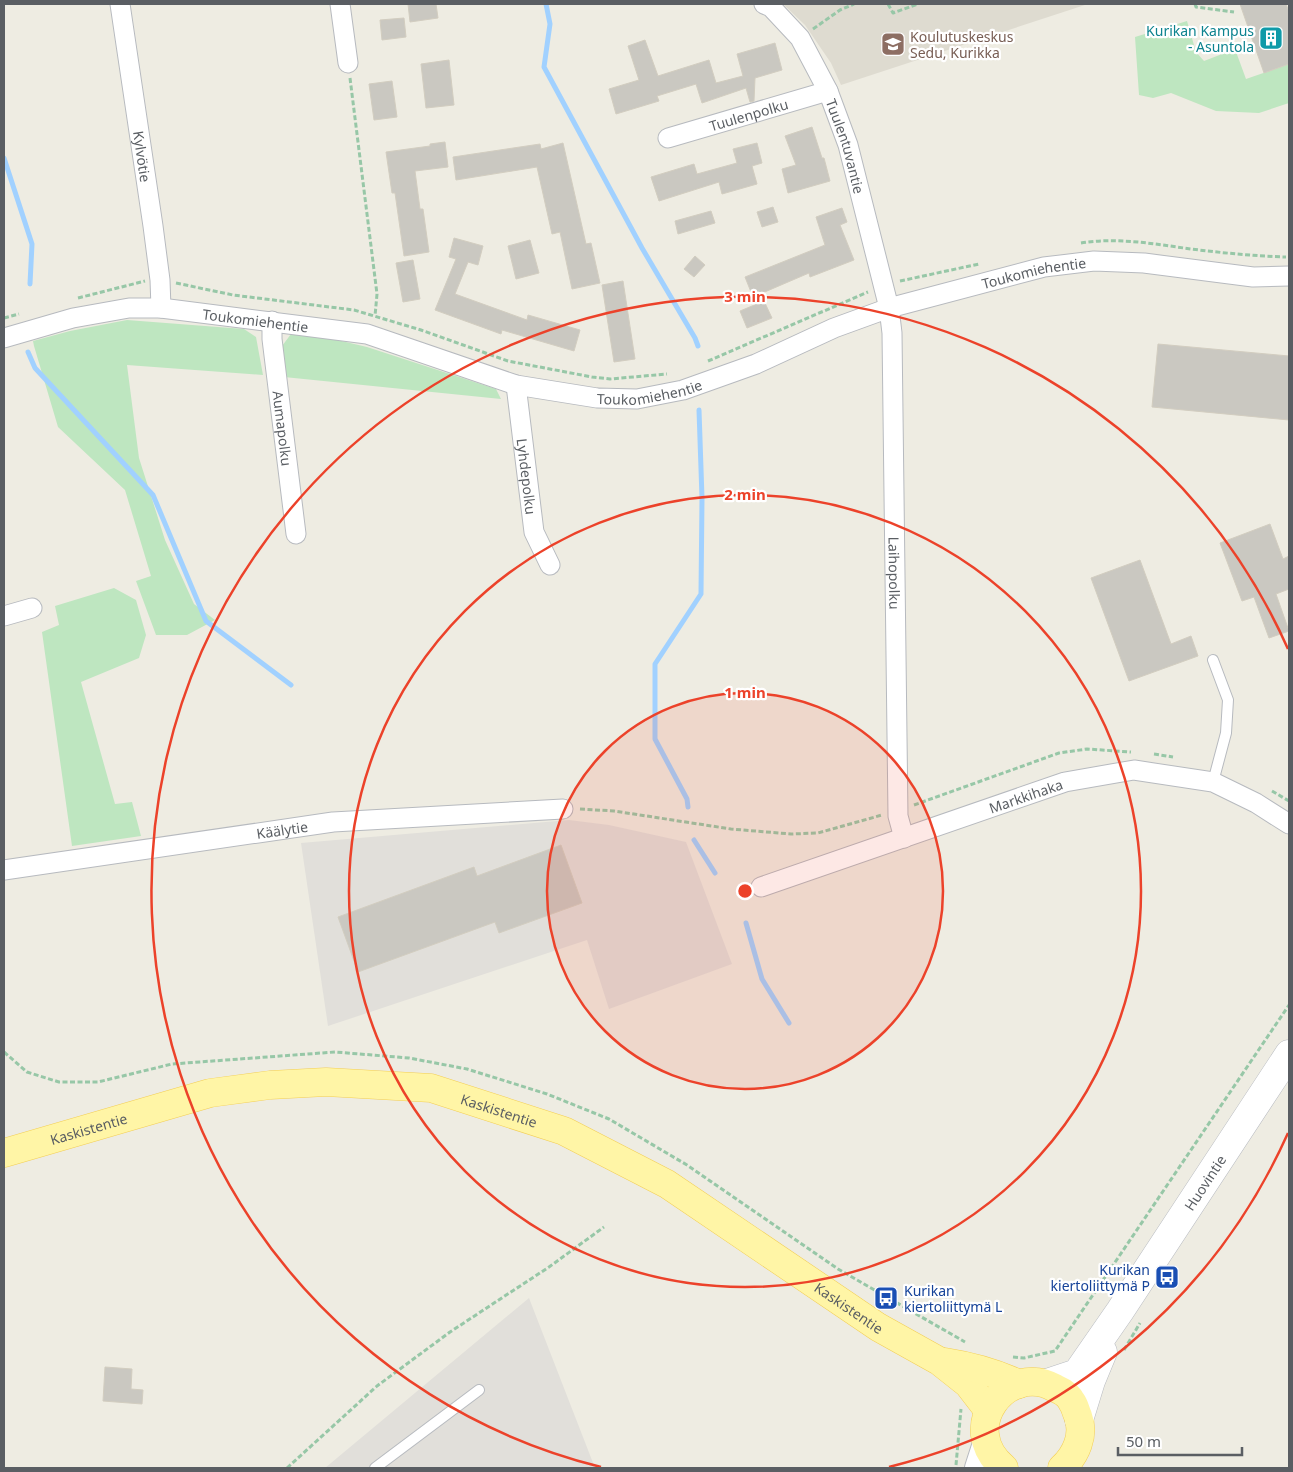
<svg xmlns="http://www.w3.org/2000/svg" width="1293" height="1472" font-family="'Noto Sans',sans-serif">
	<rect width="100%" height="100%" fill="#eeece2"/>
	<!-- industrial -->
	<path fill="#e1dfda" d="M 569,820 L 609,825 L 686,842 L 732,964 L 609,1009 L 587,940 L 328,1026 L 301,843 Z
		M 529,1298 L 595,1468 L 325,1468 Z"/>
	<!-- education -->
	<path fill="#dedbd0" d="M 783,4 L 1088,4 L 841,85 L 831,63 L 805,25 Z"/>
	<!-- green -->
	<path fill="#bee6c0" d="M 1187,21 L 1196,52 L 1204,61 L 1235,49 L 1246,79 L 1289,64 L 1289,103 L 1259,113 L 1216,111 L 1171,93 L 1153,98 L 1139,95 L 1135,37 Z
		M 127,320 L 244,329 L 256,337 L 263,375 L 127,365 L 139,458 L 165,540 L 194,604 L 215,620 L 187,635 L 156,635 L 136,581 L 151,576 L 125,490 L 58,427 L 34,346 L 33,341 L 70,331 Z
		M 291,334 L 333,339 L 367,347 L 496,389 L 501,399 L 284,377 L 282,346 Z
		M 114,588 L 136,600 L 146,635 L 139,658 L 81,682 L 115,804 L 132,802 L 141,836 L 72,846 L 42,632 L 59,625 L 55,606 Z"/>
	<g fill="none" stroke-linecap="round" stroke-linejoin="round">
		<!-- stream -->
		<path stroke="#a1d1ff" stroke-width="5" d="M 546,4 L 550,24 L 544,67 L 642,248 L 695,338 L 698,346
			M 4,158 L 32,244 L 30,284
			M 28,352 L 35,368 L 153,495 L 206,621 L 291,685
			M 688,807 L 687,799 L 655,739 L 655,664 L 701,594 L 702,498 L 699,410
			M 694,840 L 715,873
			M 746,923 L 762,979 L 789,1023"/>
	</g>
	<!-- building -->
	<path fill="#cac8c1" stroke="#d2cdc0" d="M 408,4 L 436,4 L 438,18 L 410,22 Z
		M 1240,4 L 1286,4 L 1289,12 L 1289,64 L 1264,73 Z
		M 404,18 L 406,37 L 382,40 L 380,20 Z
		M 645,40 L 658,76 L 709,60 L 716,83 L 743,76 L 737,54 L 775,43 L 782,70 L 755,78 L 754,101 L 750,102 L 746,88 L 702,103 L 696,84 L 657,96 L 659,101 L 616,114 L 609,89 L 639,80 L 628,46 Z
		M 449,60 L 454,105 L 426,108 L 421,64 Z
		M 392,81 L 397,117 L 374,120 L 369,84 Z
		M 812,127 L 822,158 L 824,158 L 830,181 L 788,193 L 782,169 L 796,165 L 785,136 Z
		M 445,142 L 448,167 L 415,171 L 420,209 L 423,209 L 429,252 L 404,256 L 395,193 L 392,193 L 386,152 L 430,146 L 430,144 Z
		M 563,143 L 586,244 L 591,243 L 600,283 L 572,289 L 560,232 L 552,234 L 537,167 L 456,180 L 453,157 L 540,144 L 541,149 Z
		M 757,143 L 762,163 L 752,166 L 757,184 L 722,194 L 719,182 L 659,201 L 651,177 L 694,164 L 697,174 L 737,163 L 733,149 Z
		M 773,207 L 778,222 L 762,227 L 757,212 Z
		M 842,208 L 847,222 L 840,225 L 854,260 L 810,277 L 809,273 L 753,297 L 745,277 L 825,245 L 816,217 Z
		M 711,211 L 715,223 L 678,234 L 675,221 Z
		M 454,238 L 483,246 L 478,265 L 468,262 L 455,294 L 527,320 L 528,315 L 580,330 L 574,351 L 502,330 L 501,334 L 435,310 L 456,259 L 449,257 Z
		M 530,240 L 539,273 L 516,279 L 508,246 Z
		M 695,256 L 705,265 L 694,277 L 684,269 Z
		M 413,260 L 420,299 L 403,302 L 396,263 Z
		M 623,281 L 635,359 L 614,362 L 602,285 Z
		M 764,301 L 772,318 L 747,328 L 740,311 Z
		M 1158,344 L 1289,356 L 1289,420 L 1152,407 Z
		M 1270,524 L 1283,559 L 1289,556 L 1289,589 L 1276,594 L 1289,631 L 1269,638 L 1254,597 L 1242,601 L 1220,543 Z
		M 1140,560 L 1171,644 L 1191,636 L 1198,656 L 1129,681 L 1091,578 Z
		M 561,845 L 582,903 L 499,933 L 495,922 L 358,972 L 338,917 L 474,867 L 477,876 Z
		M 105,1367 L 132,1369 L 131,1389 L 143,1390 L 142,1404 L 103,1401 Z"/>
	<g fill="none" stroke-linecap="round" stroke-linejoin="round">
		<!-- service casing -->
		<g stroke="#b7babf" stroke-width="12">
			<path id="service" d="M 1213,782 L 1226,733 L 1228,700 L 1213,660
				M 375,1468 L 479,1390"/>
		</g>
		<!-- minor casing -->
		<g stroke="#b7babf" stroke-width="21">
			<g id="minor">
				<path id="s1" d="M 120,4 L 153,226 L 160,280 L 161,308"/>
				<path d="M 340,4 L 348,63"/>
				<path id="s2" d="M 764,4 L 771,7 L 800,38 L 828,91 L 848,145 L 889,308 L 892,333 L 898,816 L 904,838"/>
				<path id="s3" d="M 668,138 L 828,91"/>
				<path id="s4" d="M 272,321 L 272,339 L 296,534"/>
				<path id="s5" d="M 4,338 L 73,318 L 129,308 L 161,308 L 367,334 L 516,385 L 597,398 L 637,399 L 683,390 L 756,364 L 834,328 L 889,308 L 1044,267 L 1094,261 L 1144,263 L 1253,277 L 1289,276"/>
				<path id="s6" d="M 516,385 L 534,532 L 550,565"/>
				<path d="M 4,616 L 32,608"/>
				<path id="s7" d="M 4,870 L 333,822 L 563,809"/>
				<path id="s8" d="M 761,887 L 1065,782 L 1134,770 L 1213,782 L 1256,803 L 1289,824"/>
			</g>
		</g>
		<!-- tertiary casing -->
		<g stroke="#b7babf" stroke-width="26">
			<path id="tertiary" d="M 977,1468 L 986,1440"/>
		</g>
		<!-- secondary casing -->
		<g stroke="#b8bbc1" stroke-width="29">
			<g id="secondary">
				<path id="s9" d="M 1047,1383 L 1077,1373 L 1120,1311 L 1289,1054"/>
				<path d="M 1079,1420 L 1091,1381 L 1103,1352"/>
			</g>
		</g>
		<!-- primary casing -->
		<g stroke="#f3ce55" stroke-width="29">
			<g id="primary">
				<path id="s10" d="M 4,1153 L 210,1093 L 270,1085 L 326,1082 L 431,1088 L 564,1131 L 667,1184 L 878,1327 L 939,1361 L 968,1384 L 988,1410"/>
				<path d="M 945,1362 C 971,1366 996,1373 1019,1384"/>
				<path d="M 1004,1468 C 956,1428 1007,1361 1055,1388 C 1062,1391 1069,1395 1072,1402 C 1075,1406 1076,1412 1078,1416 C 1085,1435 1076,1455 1062,1468"/>
			</g>
		</g>
		<!-- path -->
		<path stroke="#97c7a7" stroke-width="3" stroke-dasharray="5 2.5" stroke-linecap="butt" d="M 888,4 L 893,13 L 918,4
			M 1195,4 L 1196,7 L 1234,12
			M 813,29 L 840,10 L 854,4
			M 350,78 L 377,294 L 375,316
			M 1081,243 C 1117,237 1155,244 1191,249 C 1223,253 1254,256 1286,257
			M 900,281 L 979,264
			M 176,283 L 233,295 L 354,310 L 421,330 L 508,361 L 592,377 L 610,379 L 667,374
			M 78,298 L 145,281
			M 4,318 L 19,314
			M 708,361 L 868,292
			M 1154,754 L 1173,757
			M 1272,791 L 1289,801
			M 914,805 L 1059,753 L 1087,749 L 1131,752
			M 580,809 L 614,811 L 731,829 L 791,834 L 818,833 L 882,815
			M 4,1052 L 27,1072 L 59,1082 L 98,1082 L 172,1064 L 335,1052 L 409,1058 L 467,1069 L 547,1094 L 609,1119 L 687,1165 L 838,1269 L 965,1342
			M 1124,1350 L 1140,1323
			M 1013,1357 L 1024,1358 L 1055,1351 L 1289,1005
			M 956,1465 L 961,1409
			M 287,1468 L 377,1386 L 450,1332 L 549,1267 L 604,1227"/>
		<!-- service -->
		<use href="#service" stroke="#fff" stroke-width="10"/>
		<!-- minor -->
		<use href="#minor" stroke="#fff" stroke-width="19"/>
		<!-- tertiary -->
		<use href="#tertiary" stroke="#fff" stroke-width="24"/>
		<!-- secondary -->
		<use href="#secondary" stroke="#fff" stroke-width="28"/>
		<!-- primary -->
		<use href="#primary" stroke="#fff5a6" stroke-width="28"/>
	</g>
	<!-- distance rings -->
	<circle cx="745" cy="891" r="198" fill="#ec422a" fill-opacity=".12"/>
	<g fill="none" stroke="#ec422a" stroke-width="2.5">
		<circle cx="745" cy="891" r="198"/>
		<circle cx="745" cy="891" r="396"/>
		<path d="M1288 1133A594 594 0 0 1 889 1467M601 1467A594 594 0 1 1 1288 649"/>
	</g>
	<!-- icons -->
	<defs>
		<g id="building-square" transform="scale(1.25)"><rect x="-9" y="-9" width="18" height="18" rx="4" fill="#0f9aa8" stroke="#fff"/><path d="M-4-6H4V6H1V3H-1V6H-4ZM-2.5-4.3h1.7v1.8h-1.7ZM.8-4.3h1.7v1.8H.8ZM-2.5-1h1.7V.8h-1.7ZM.8-1h1.7V.8H.8Z" fill="#fff"/></g>
		<g id="school-square" transform="scale(1.25)"><rect x="-9" y="-9" width="18" height="18" rx="4" fill="#8d6e63" stroke="#fff"/><path d="M0-5L7-2L0 1L-7-2ZM-4 1L0 2.5L4 1V4Q0 6-4 4Z" fill="#fff"/></g>
		<g id="bus-square" transform="scale(1.25)"><rect x="-9" y="-9" width="18" height="18" rx="4" fill="#1a4fb4" stroke="#fff"/><path d="M-5-6H5V4H4V6H2V4H-2V6H-4V4H-5ZM-3.5-4V0h7V-4ZM-3.5 1.2v1.5H-2V1.2ZM2 1.2v1.5H3.5V1.2Z" fill="#fff"/></g>
	</defs>
	<g fill-rule="evenodd">
		<use href="#building-square" x="1271" y="38"/>
		<use href="#school-square" x="893" y="44"/>
		<use href="#bus-square" x="1167" y="1277"/>
		<use href="#bus-square" x="886" y="1298"/>
	</g>
	<g text-anchor="middle" dominant-baseline="central" stroke-width="4.5" stroke-linejoin="round" paint-order="stroke">
		<!-- culture labels -->
		<g font-size="14" fill="#0d838f" stroke="#fff" text-anchor="end">
			<text x="1254" y="30">Kurikan Kampus<tspan x="1254" dy="16">- Asuntola</tspan></text>
		</g>
		<!-- education labels -->
		<g font-size="14" fill="#785e54" stroke="#fff" text-anchor="start">
			<text x="910" y="36">Koulutuskeskus<tspan x="910" dy="16">Sedu, Kurikka</tspan></text>
		</g>
		<!-- street labels -->
		<g font-size="14" fill="#5a5e63" stroke="#fff">
			<text stroke="none"><textPath href="#s3" startOffset="84">Tuulenpolku</textPath></text>
			<text stroke="none"><textPath href="#s2" startOffset="168">Tuulentuvantie</textPath></text>
			<text stroke="none"><textPath href="#s1" startOffset="154">Kylvötie</textPath></text>
			<text stroke="none"><textPath href="#s5" startOffset="1066">Toukomiehentie</textPath></text>
			<text stroke="none"><textPath href="#s5" startOffset="256">Toukomiehentie</textPath></text>
			<text stroke="none"><textPath href="#s5" startOffset="661">Toukomiehentie</textPath></text>
			<text stroke="none"><textPath href="#s4" startOffset="108">Aumapolku</textPath></text>
			<text stroke="none"><textPath href="#s6" startOffset="92">Lyhdepolku</textPath></text>
			<text stroke="none"><textPath href="#s2" startOffset="601">Laihopolku</textPath></text>
			<text stroke="none"><textPath href="#s8" startOffset="280">Markkihaka</textPath></text>
			<text stroke="none"><textPath href="#s7" startOffset="281">Käälytie</textPath></text>
			<text stroke="none"><textPath href="#s10" startOffset="508">Kaskistentie</textPath></text>
			<text stroke="none"><textPath href="#s10" startOffset="88">Kaskistentie</textPath></text>
			<text stroke="none"><textPath href="#s9" startOffset="261">Huovintie</textPath></text>
			<text stroke="none"><textPath href="#s10" startOffset="912">Kaskistentie</textPath></text>
		</g>
		<!-- transit labels -->
		<g font-size="14" fill="#164399" stroke="#fff" text-anchor="end">
			<text x="1150" y="1269">Kurikan<tspan x="1150" dy="16">kiertoliittymä P</tspan></text>
			<text x="904" y="1290" text-anchor="start">Kurikan<tspan x="904" dy="16">kiertoliittymä L</tspan></text>
		</g>
	</g>
	<circle cx="745" cy="891" r="8" fill="#ec422a" stroke="#fff" stroke-width="2.5"/>
	<g font-size="15" text-anchor="middle" font-weight="bold" fill="#ec422a" stroke="#fff" stroke-width="4.5" stroke-linejoin="round" paint-order="stroke">
		<text x="745" y="302">3 min</text>
		<text x="745" y="500">2 min</text>
		<text x="745" y="698">1 min</text>
	</g>
	<!-- border -->
	<rect width="1293" height="1472" fill="none" stroke="#5a5e63" stroke-width="10"/>
	<!-- scale -->
	<path d="M1118 1447v8h124v-8" fill="none" stroke="#5a5e63" stroke-width="2.5"/>
	<text x="1126" y="1447" font-size="15" fill="#5a5e63" stroke="#ffffff" stroke-width="4" paint-order="stroke">50 m</text>
</svg>
